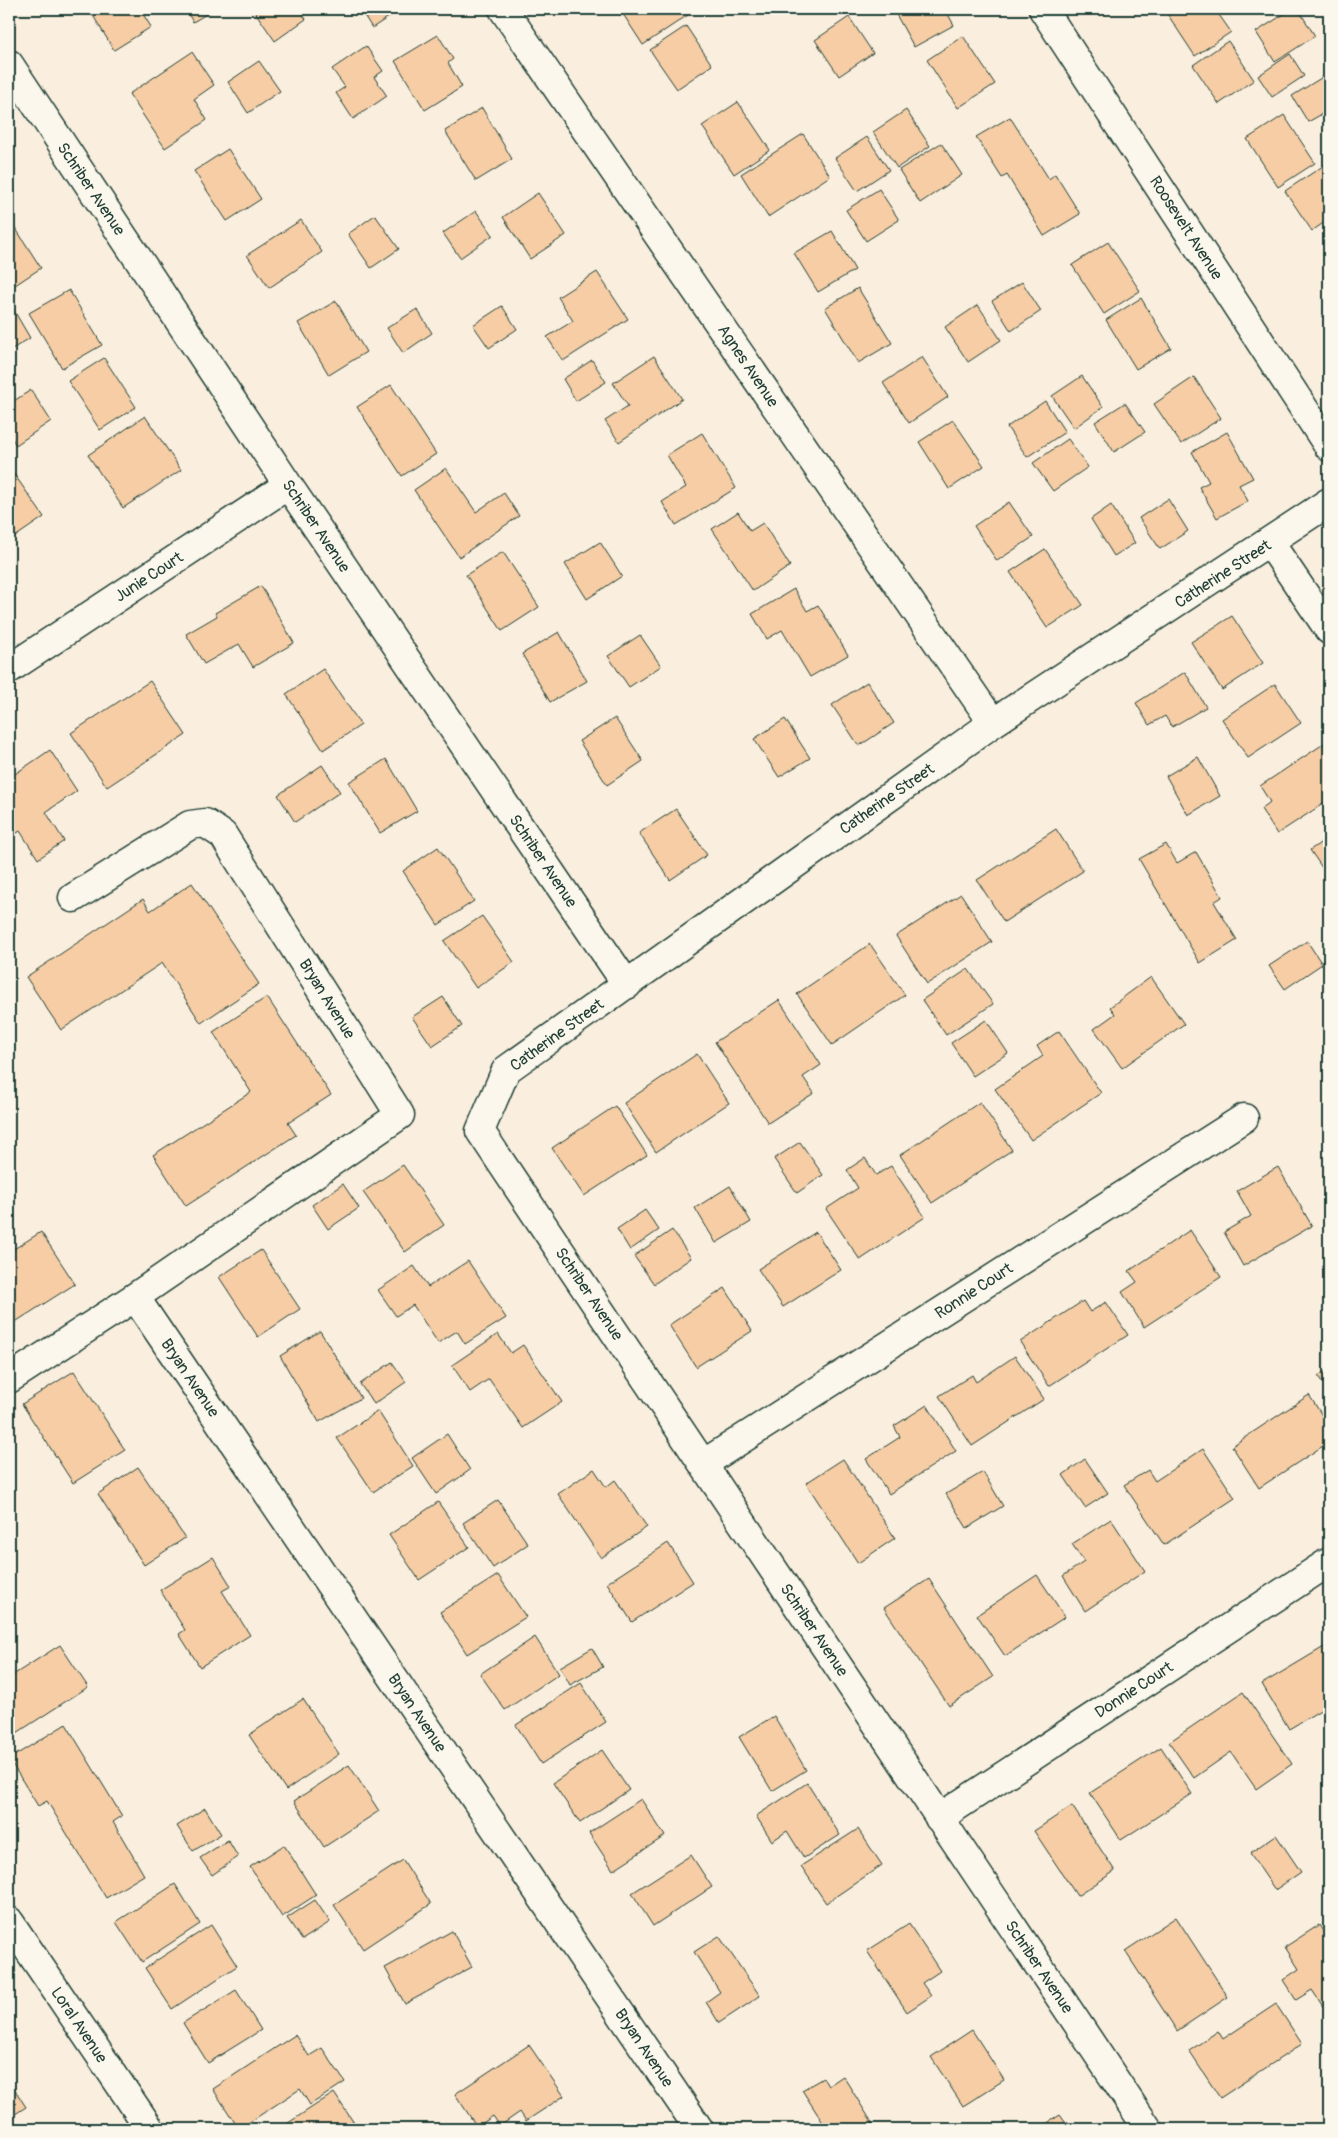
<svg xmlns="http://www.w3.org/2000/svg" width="1338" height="2138" font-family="Pangolin,sans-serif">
	<rect width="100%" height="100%" fill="#faefde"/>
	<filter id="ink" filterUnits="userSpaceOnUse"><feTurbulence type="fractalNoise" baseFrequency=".02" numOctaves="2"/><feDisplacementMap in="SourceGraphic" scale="10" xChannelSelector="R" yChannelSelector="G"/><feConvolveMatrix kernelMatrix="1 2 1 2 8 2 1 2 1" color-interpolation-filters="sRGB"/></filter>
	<g filter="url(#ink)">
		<!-- building -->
		<path fill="#f6cda5" stroke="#1f3d34" d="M 89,9 L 140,9 L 151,27 L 114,50 Z
			M 185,9 L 215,9 L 193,22 Z
			M 253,9 L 299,9 L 306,19 L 275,41 Z
			M 360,9 L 401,9 L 372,28 Z
			M 624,9 L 697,9 L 643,45 L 621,11 Z
			M 893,9 L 945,9 L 954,25 L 914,47 Z
			M 1164,9 L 1215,9 L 1231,32 L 1195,56 Z
			M 1292,9 L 1298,9 L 1315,36 L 1275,62 L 1256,32 Z
			M 849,17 L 873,53 L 839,76 L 815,40 Z
			M 686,26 L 712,65 L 677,89 L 650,50 Z
			M 438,35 L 453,59 L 448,63 L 462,87 L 425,110 L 395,61 Z
			M 963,36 L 995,84 L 958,108 L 927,60 Z
			M 1228,41 L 1254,80 L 1219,104 L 1193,65 Z
			M 366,46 L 383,71 L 374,77 L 387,96 L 353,119 L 336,93 L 345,87 L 332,69 Z
			M 192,52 L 214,85 L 194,99 L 207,120 L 165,148 L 129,94 Z
			M 1290,54 L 1304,76 L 1272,97 L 1258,76 Z
			M 259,61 L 280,91 L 248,113 L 228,82 Z
			M 1329,73 L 1329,110 L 1308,122 L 1292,96 Z
			M 738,102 L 770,150 L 734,174 L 702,126 Z
			M 482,108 L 512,159 L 476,181 L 445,131 Z
			M 906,110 L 930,146 L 897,168 L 873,132 Z
			M 1284,115 L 1315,163 L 1278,187 L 1247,139 Z
			M 1010,117 L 1049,179 L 1055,174 L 1080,214 L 1044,236 L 1007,175 L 1002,178 L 976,137 Z
			M 803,134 L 830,176 L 768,217 L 741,174 Z
			M 867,137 L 889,170 L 857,191 L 835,158 Z
			M 941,143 L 962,175 L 920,203 L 899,170 Z
			M 228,149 L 261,199 L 227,221 L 194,171 Z
			M 1329,162 L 1329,219 L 1312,231 L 1285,191 Z
			M 879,189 L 899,220 L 866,241 L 846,210 Z
			M 538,193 L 566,235 L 530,259 L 503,217 Z
			M 476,211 L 493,235 L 460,258 L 443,233 Z
			M 375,215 L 399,249 L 371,268 L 348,234 Z
			M 9,218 L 41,268 L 9,289 Z
			M 301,220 L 322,252 L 269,288 L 247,255 Z
			M 832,231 L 855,270 L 818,292 L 794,253 Z
			M 1108,242 L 1140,291 L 1104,314 L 1072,265 Z
			M 597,272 L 628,319 L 563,361 L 547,337 L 573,321 L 558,297 Z
			M 1022,282 L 1041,311 L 1011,331 L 992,301 Z
			M 858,288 L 892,343 L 858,363 L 825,308 Z
			M 69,290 L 102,345 L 62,368 L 29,313 Z
			M 1141,298 L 1171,348 L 1136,369 L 1106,320 Z
			M 336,301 L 366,352 L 329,375 L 298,323 Z
			M 9,302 L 30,338 L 9,351 Z
			M 978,305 L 1001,340 L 968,362 L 945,327 Z
			M 502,306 L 517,329 L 489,348 L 473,325 Z
			M 417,309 L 432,333 L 403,353 L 387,328 Z
			M 654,356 L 682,399 L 619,442 L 605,421 L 628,406 L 613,383 Z
			M 922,357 L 948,397 L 909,423 L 883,383 Z
			M 104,358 L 136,407 L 100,430 L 68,381 Z
			M 592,360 L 606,382 L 576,401 L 563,379 Z
			M 1082,376 L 1103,407 L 1074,428 L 1052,396 Z
			M 1194,377 L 1221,418 L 1181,444 L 1154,404 Z
			M 391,385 L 436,454 L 402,476 L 357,407 Z
			M 31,390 L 51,421 L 16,445 L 9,434 L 9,404 Z
			M 1045,401 L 1065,432 L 1027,457 L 1007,427 Z
			M 1125,403 L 1145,432 L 1114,452 L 1095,422 Z
			M 145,416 L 181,470 L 123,508 L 88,455 Z
			M 953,420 L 984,466 L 949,489 L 919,442 Z
			M 1227,432 L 1253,478 L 1239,485 L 1248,501 L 1217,518 L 1199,487 L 1209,482 L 1192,452 Z
			M 702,433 L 736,488 L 676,525 L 662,502 L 686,487 L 667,455 Z
			M 1068,439 L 1088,467 L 1053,491 L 1033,463 Z
			M 446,468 L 476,512 L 504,493 L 519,516 L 459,557 L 414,490 Z
			M 14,474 L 44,517 L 9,541 L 9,478 Z
			M 1168,499 L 1188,531 L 1160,549 L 1139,518 Z
			M 1009,502 L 1033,537 L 997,561 L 974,526 Z
			M 1111,505 L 1135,543 L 1114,556 L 1091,519 Z
			M 738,512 L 750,531 L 763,523 L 790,566 L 753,591 L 712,529 Z
			M 600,542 L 622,576 L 587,599 L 565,564 Z
			M 1045,549 L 1083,605 L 1047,628 L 1010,572 Z
			M 503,552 L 539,607 L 502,631 L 466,575 Z
			M 261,586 L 294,643 L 253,667 L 239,644 L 204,664 L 186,634 L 217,616 L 215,613 Z
			M 794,589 L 807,611 L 818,605 L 848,655 L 810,677 L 782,630 L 767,639 L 752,614 Z
			M 1232,616 L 1263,663 L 1222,690 L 1191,642 Z
			M 559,632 L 587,681 L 550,702 L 522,654 Z
			M 640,635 L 661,666 L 629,687 L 608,656 Z
			M 323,669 L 361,725 L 323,750 L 286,694 Z
			M 1185,672 L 1206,707 L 1172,727 L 1165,716 L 1149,725 L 1136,703 Z
			M 150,681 L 186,735 L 107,787 L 71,733 Z
			M 867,682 L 894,723 L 859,746 L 832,705 Z
			M 1275,684 L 1301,723 L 1248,758 L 1222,719 Z
			M 615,718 L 643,761 L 607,785 L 579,741 Z
			M 785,719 L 810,758 L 779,777 L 754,739 Z
			M 1325,743 L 1329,750 L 1329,800 L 1277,834 L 1261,809 L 1270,802 L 1260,786 Z
			M 50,750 L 77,791 L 46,812 L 64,841 L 38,859 L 20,831 L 9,838 L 9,778 Z
			M 1198,757 L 1220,796 L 1188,815 L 1166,776 Z
			M 386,759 L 417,811 L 380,833 L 349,782 Z
			M 322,765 L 340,792 L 295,822 L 278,795 Z
			M 676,809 L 707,855 L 670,880 L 639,833 Z
			M 1056,829 L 1083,871 L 1004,922 L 977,880 Z
			M 1329,837 L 1329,878 L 1310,850 Z
			M 1166,844 L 1177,863 L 1196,852 L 1222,897 L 1214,902 L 1237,940 L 1200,963 L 1139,859 Z
			M 438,847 L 474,901 L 438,925 L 403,871 Z
			M 192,883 L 259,984 L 201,1023 L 162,963 L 61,1030 L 26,977 L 143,899 L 150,911 Z
			M 961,894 L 992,942 L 927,984 L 896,936 Z
			M 482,916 L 514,962 L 476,988 L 444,941 Z
			M 1307,941 L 1322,964 L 1285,989 L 1269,966 Z
			M 870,944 L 905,995 L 832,1045 L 797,994 Z
			M 968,969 L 993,1004 L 946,1035 L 922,1000 Z
			M 1151,977 L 1184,1024 L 1122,1068 L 1094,1029 L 1115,1014 L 1110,1007 Z
			M 267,997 L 331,1095 L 288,1123 L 296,1135 L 186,1206 L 153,1155 L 251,1092 L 213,1032 Z
			M 443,997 L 462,1026 L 432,1046 L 412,1017 Z
			M 779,1000 L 821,1065 L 803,1077 L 814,1093 L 768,1123 L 715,1042 Z
			M 986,1020 L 1008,1053 L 973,1076 L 951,1043 Z
			M 1059,1031 L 1101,1093 L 1031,1140 L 995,1089 L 1043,1056 L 1037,1046 Z
			M 697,1054 L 729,1103 L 656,1152 L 624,1103 Z
			M 980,1102 L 1012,1150 L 932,1203 L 900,1155 Z
			M 615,1106 L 647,1155 L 584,1196 L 552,1148 Z
			M 800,1142 L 823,1175 L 797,1193 L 774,1159 Z
			M 865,1158 L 876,1175 L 891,1166 L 925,1217 L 860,1260 L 826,1209 L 858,1188 L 847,1170 Z
			M 403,1165 L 444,1225 L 405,1252 L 363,1192 Z
			M 1278,1167 L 1312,1226 L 1243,1266 L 1224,1232 L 1251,1216 L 1237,1191 Z
			M 343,1184 L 359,1208 L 328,1229 L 312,1205 Z
			M 730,1186 L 751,1222 L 716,1243 L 695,1208 Z
			M 645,1210 L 659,1230 L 630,1250 L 617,1229 Z
			M 672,1230 L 691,1258 L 654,1284 L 634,1256 Z
			M 1190,1230 L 1221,1277 L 1144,1327 L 1122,1292 L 1137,1282 L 1129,1271 Z
			M 41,1232 L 75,1284 L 9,1326 L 9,1252 Z
			M 816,1232 L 841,1270 L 783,1307 L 758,1269 Z
			M 261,1250 L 300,1309 L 258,1337 L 219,1277 Z
			M 468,1261 L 506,1318 L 465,1344 L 457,1331 L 438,1343 L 413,1305 L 396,1316 L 378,1290 L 414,1266 L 428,1287 Z
			M 725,1288 L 752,1331 L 696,1367 L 669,1325 Z
			M 1083,1301 L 1090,1312 L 1106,1302 L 1128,1335 L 1049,1386 L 1020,1342 Z
			M 320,1331 L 361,1398 L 319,1422 L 280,1356 Z
			M 498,1334 L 511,1353 L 523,1345 L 562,1402 L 523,1428 L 489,1379 L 470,1392 L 452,1365 Z
			M 1015,1356 L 1044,1399 L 972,1446 L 939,1396 L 972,1375 L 976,1382 Z
			M 392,1362 L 406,1382 L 374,1404 L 360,1384 Z
			M 1329,1369 L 1329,1393 L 1318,1376 Z
			M 74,1371 L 125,1450 L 73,1483 L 22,1404 Z
			M 1309,1395 L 1329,1426 L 1329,1442 L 1259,1488 L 1232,1446 Z
			M 927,1405 L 956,1451 L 889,1494 L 866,1459 L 900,1437 L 894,1426 Z
			M 378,1411 L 413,1466 L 373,1492 L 337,1438 Z
			M 447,1434 L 470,1470 L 436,1494 L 412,1458 Z
			M 1203,1449 L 1235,1498 L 1164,1545 L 1124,1485 L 1148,1470 L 1155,1481 Z
			M 843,1459 L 895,1538 L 858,1563 L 806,1483 Z
			M 1085,1459 L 1108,1493 L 1085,1508 L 1063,1475 Z
			M 138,1467 L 185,1538 L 144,1565 L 98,1494 Z
			M 594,1469 L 606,1487 L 615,1480 L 647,1527 L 601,1558 L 558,1494 Z
			M 983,1472 L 1003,1506 L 967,1528 L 946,1494 Z
			M 498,1500 L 528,1544 L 493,1568 L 463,1523 Z
			M 438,1502 L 469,1547 L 419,1580 L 389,1535 Z
			M 1111,1519 L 1145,1571 L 1085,1611 L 1063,1576 L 1084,1562 L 1072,1544 Z
			M 668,1543 L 693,1582 L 632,1622 L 607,1583 Z
			M 213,1557 L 231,1586 L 222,1591 L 250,1635 L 200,1667 L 179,1634 L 185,1630 L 160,1590 Z
			M 498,1575 L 526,1617 L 467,1654 L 440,1612 Z
			M 1037,1575 L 1065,1617 L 1005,1656 L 977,1615 Z
			M 929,1579 L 993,1677 L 949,1706 L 884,1608 Z
			M 535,1637 L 559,1674 L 505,1710 L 480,1674 Z
			M 1329,1644 L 1329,1705 L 1289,1729 L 1262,1684 Z
			M 60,1645 L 88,1687 L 9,1738 L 9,1669 L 13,1675 Z
			M 592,1648 L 603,1667 L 570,1685 L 560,1667 Z
			M 581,1683 L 606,1722 L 541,1764 L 516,1725 Z
			M 1243,1692 L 1292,1764 L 1256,1789 L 1231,1752 L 1194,1778 L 1169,1742 Z
			M 303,1699 L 339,1754 L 286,1790 L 249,1735 Z
			M 774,1716 L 806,1770 L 772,1791 L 739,1737 Z
			M 66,1724 L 122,1816 L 113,1822 L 144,1875 L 106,1898 L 47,1801 L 38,1806 L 9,1759 Z
			M 1161,1747 L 1192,1794 L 1121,1840 L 1090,1793 Z
			M 602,1750 L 629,1790 L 580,1823 L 553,1783 Z
			M 349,1765 L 379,1811 L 324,1847 L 294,1801 Z
			M 807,1783 L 840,1835 L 804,1858 L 787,1831 L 772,1841 L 756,1816 Z
			M 641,1799 L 665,1836 L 613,1870 L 589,1833 Z
			M 1072,1806 L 1115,1871 L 1077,1896 L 1034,1831 Z
			M 205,1808 L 221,1834 L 193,1851 L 177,1826 Z
			M 858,1829 L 882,1865 L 826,1903 L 801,1866 Z
			M 1276,1835 L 1301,1872 L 1275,1890 L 1250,1853 Z
			M 228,1840 L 238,1857 L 212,1875 L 200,1858 Z
			M 284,1845 L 316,1895 L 282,1917 L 250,1867 Z
			M 691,1855 L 712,1887 L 653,1926 L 632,1893 Z
			M 403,1860 L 431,1904 L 363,1949 L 334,1905 Z
			M 175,1884 L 200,1924 L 142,1962 L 116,1922 Z
			M 315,1900 L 330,1922 L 302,1940 L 287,1918 Z
			M 1176,1917 L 1228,1997 L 1177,2031 L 1125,1951 Z
			M 909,1924 L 940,1971 L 922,1983 L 931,1996 L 907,2012 L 867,1951 Z
			M 211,1925 L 237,1966 L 172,2009 L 145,1968 Z
			M 1319,1925 L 1329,1941 L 1328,2014 L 1312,1990 L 1296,2000 L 1283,1980 L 1299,1969 L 1285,1947 Z
			M 452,1931 L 472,1967 L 405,2004 L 385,1968 Z
			M 719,1936 L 760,1996 L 719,2023 L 706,2002 L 720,1992 L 694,1952 Z
			M 236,1990 L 261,2030 L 208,2063 L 183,2023 Z
			M 1276,2004 L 1302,2044 L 1220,2098 L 1189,2051 L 1218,2031 L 1223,2039 Z
			M 972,2030 L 1004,2080 L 963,2106 L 931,2057 Z
			M 295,2035 L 309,2056 L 322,2048 L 345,2082 L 310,2105 L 300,2089 L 239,2129 L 213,2089 Z
			M 529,2045 L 564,2096 L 526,2121 L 520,2112 L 500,2126 L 493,2116 L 477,2127 L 455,2094 Z
			M 843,2076 L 876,2129 L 827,2129 L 802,2090 L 823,2078 L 828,2086 Z
			M 9,2081 L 26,2107 L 9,2118 Z
			M 334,2093 L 358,2129 L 279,2129 Z
			M 1060,2115 L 1070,2129 L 1038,2129 Z"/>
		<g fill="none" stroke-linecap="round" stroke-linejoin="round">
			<!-- street casing -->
			<g stroke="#1f3d34" stroke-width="31">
				<path id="street" d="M 503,9 L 993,723
					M 1043,9 L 1329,447
					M 9,64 L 288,485 L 627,985
					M 1270,543 L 1329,630
					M 9,669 L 288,485
					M 135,1297 L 699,2129
					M 9,1379 L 135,1297 L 400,1115 L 223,835 L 205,823 L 190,825 L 73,898
					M 703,1464 L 1244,1118
					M 939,1818 L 1329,1562
					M 9,1921 L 150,2129
					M 1148,2129 L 480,1131 L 506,1070 L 993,723 L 1329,502"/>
			</g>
			<!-- street -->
			<use href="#street" stroke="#fbf7ec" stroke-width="28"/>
		</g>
	</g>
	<g text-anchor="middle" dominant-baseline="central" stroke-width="4.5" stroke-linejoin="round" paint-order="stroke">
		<!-- street labels -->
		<g font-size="16" fill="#1f3d34" stroke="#fbf7ec">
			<text transform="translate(91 189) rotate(56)">Schriber Avenue</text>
			<text transform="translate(1186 228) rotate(57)">Roosevelt Avenue</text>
			<text transform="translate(748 366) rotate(56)">Agnes Avenue</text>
			<text transform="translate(316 526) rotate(56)">Schriber Avenue</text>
			<text transform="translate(1223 574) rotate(-33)">Catherine Street</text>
			<text transform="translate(149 577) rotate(-33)">Junie Court</text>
			<text transform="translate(887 799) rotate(-35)">Catherine Street</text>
			<text transform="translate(543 861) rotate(56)">Schriber Avenue</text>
			<text transform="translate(327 999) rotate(58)">Bryan Avenue</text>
			<text transform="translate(557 1035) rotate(-36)">Catherine Street</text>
			<text transform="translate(974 1291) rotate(-33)">Ronnie Court</text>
			<text transform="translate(589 1294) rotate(56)">Schriber Avenue</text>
			<text transform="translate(190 1378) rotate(56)">Bryan Avenue</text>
			<text transform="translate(814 1630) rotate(56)">Schriber Avenue</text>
			<text transform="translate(1134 1690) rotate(-33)">Donnie Court</text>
			<text transform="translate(417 1713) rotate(56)">Bryan Avenue</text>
			<text transform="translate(1039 1967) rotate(56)">Schriber Avenue</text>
			<text transform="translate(79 2025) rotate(56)">Loral Avenue</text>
			<text transform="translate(644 2048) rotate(56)">Bryan Avenue</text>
		</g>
	</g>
	<!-- margin -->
	<rect width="1338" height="2138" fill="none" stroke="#fbf7ec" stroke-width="30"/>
	<rect x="15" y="15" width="1308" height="2108" fill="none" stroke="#1f3d34" stroke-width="2" filter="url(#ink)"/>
</svg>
